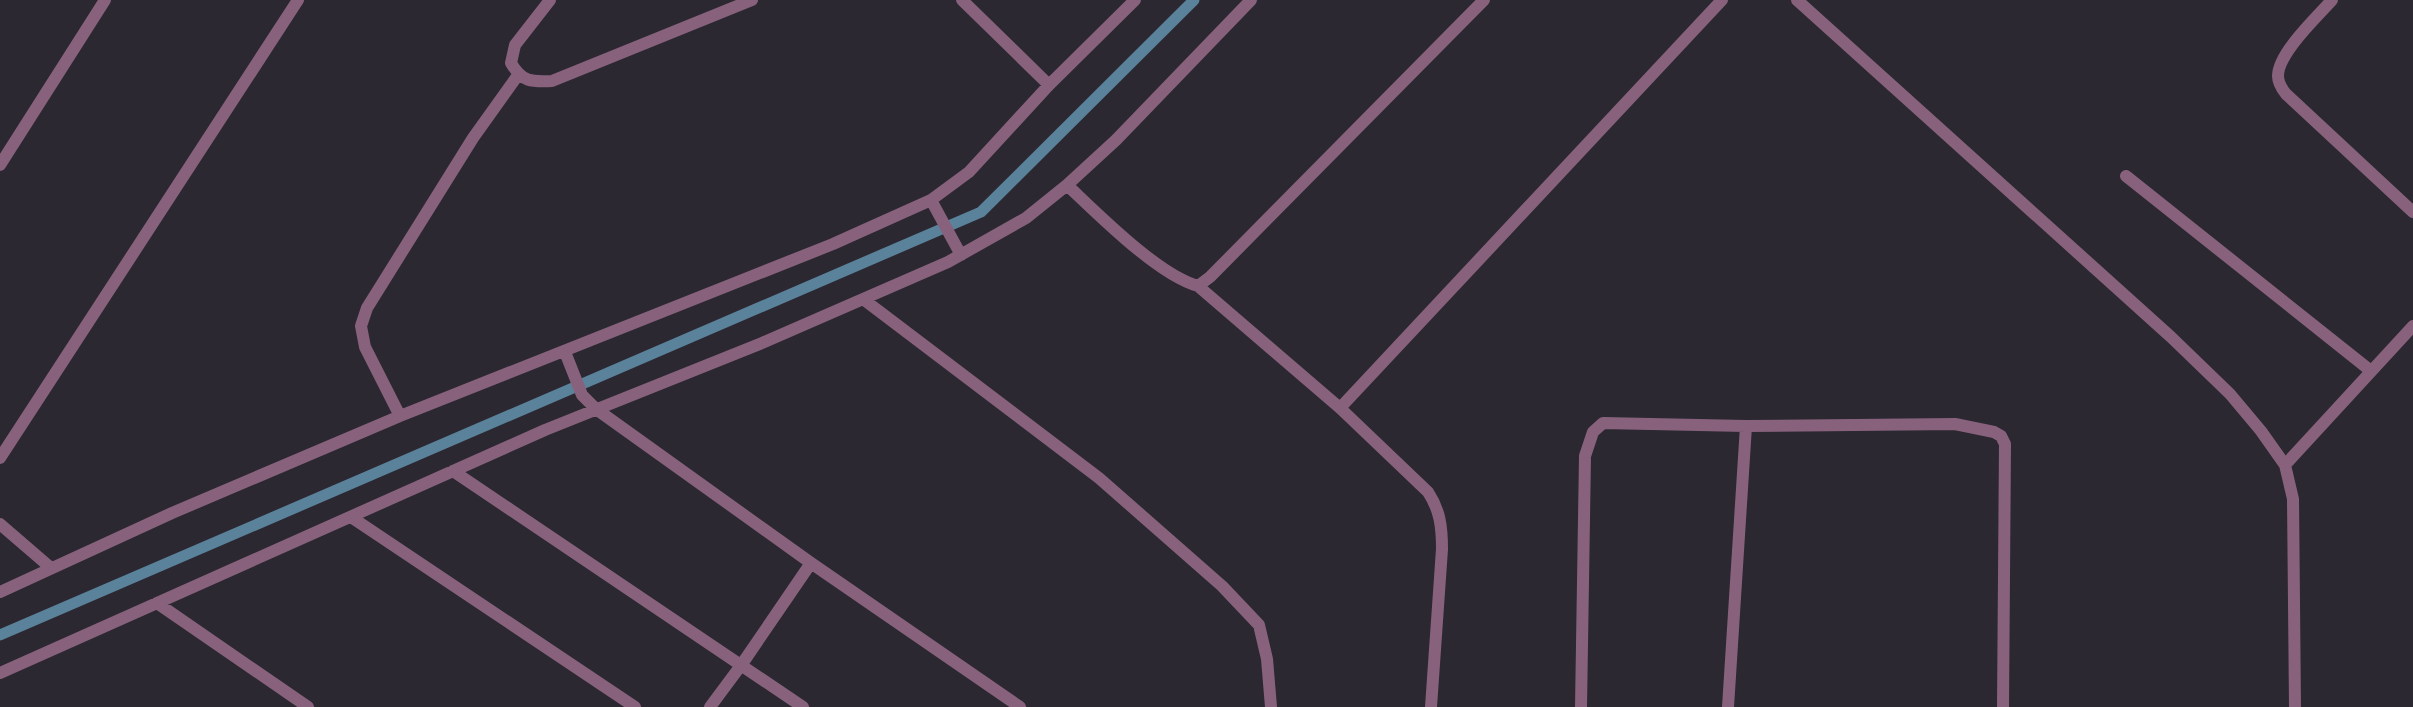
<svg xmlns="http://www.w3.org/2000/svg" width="2413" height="707" font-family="Quicksand,sans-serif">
	<rect width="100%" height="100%" fill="#2b2831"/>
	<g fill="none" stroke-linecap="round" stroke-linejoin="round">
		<!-- stream -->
		<path stroke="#5a829a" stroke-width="11" d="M 0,635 L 981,212 L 1194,0"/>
		<!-- minor -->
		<path stroke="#88627c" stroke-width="12" d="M 550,0 L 515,45 L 511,63 C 522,82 531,82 552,81 L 752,0
			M 962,0 L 1049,85
			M 1797,0 L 2171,337 L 2230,394 L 2261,431 L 2285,465 L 2293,499 L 2295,707
			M 2332,0 C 2317,17 2278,53 2278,76 C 2278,83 2282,89 2286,94 L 2413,212
			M 0,165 L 105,0
			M 2126,176 L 2371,371
			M 1067,185 C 1098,214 1158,275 1198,286 L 1210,277 L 1484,0
			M 931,200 L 961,255
			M 1198,286 L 1340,408 L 1428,492 C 1440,510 1442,527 1442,549 L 1431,707
			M 863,299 L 1099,478 L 1222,586 L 1259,625 L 1267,659 L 1271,707
			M 565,352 L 582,395 L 596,409 L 811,563 L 1020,707
			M 1340,408 L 1722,0
			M 400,416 L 365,347 L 361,326 L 367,308 L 473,138 L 518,75
			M 0,458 L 298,0
			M 2285,465 L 2413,326
			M 453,471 L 803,707
			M 351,517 L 635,707
			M 0,524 L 51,568
			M 0,592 L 172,513 L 400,416 L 833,244 L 931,200 L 969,172 L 1049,85 L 1135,0
			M 157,603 L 308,707
			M 0,673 L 545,430 L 762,343 L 948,262 L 1026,218 L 1067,185 L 1116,140 L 1251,0
			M 710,707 L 742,664 L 811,563
			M 1581,707 L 1585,456 L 1593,432 L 1603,423 L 1746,426 L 1955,424 L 1994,432 L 2001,436 L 2005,444 L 2003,707
			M 1728,707 L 1746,426"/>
	</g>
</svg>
